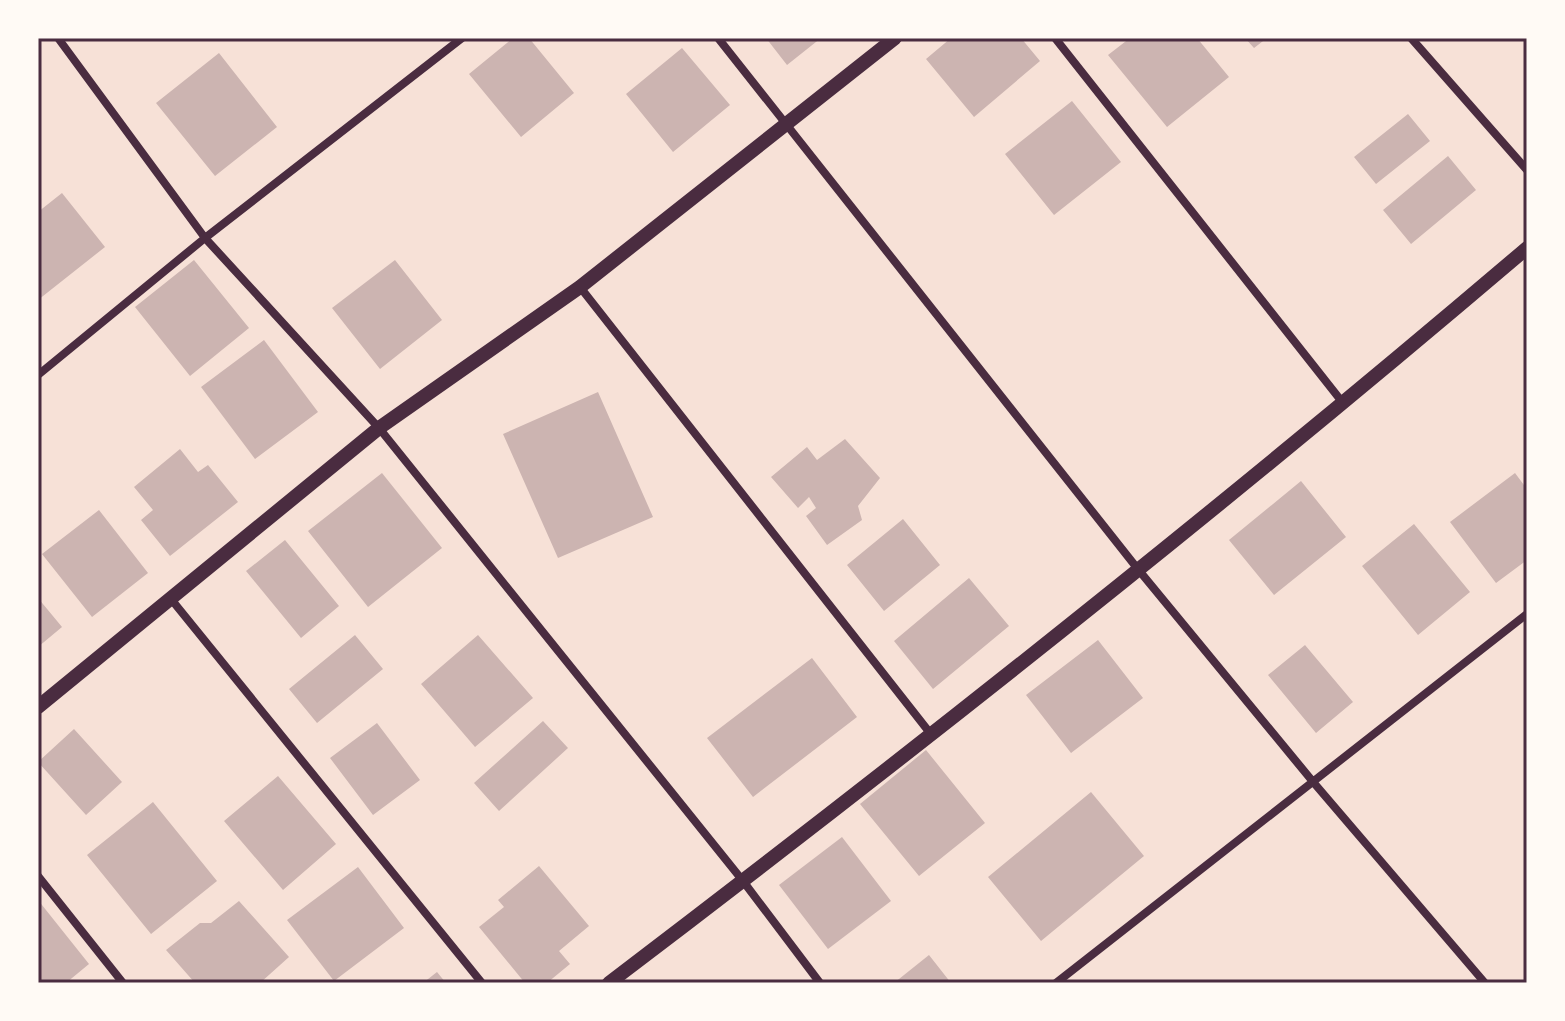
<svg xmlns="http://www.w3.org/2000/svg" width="1565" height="1021" font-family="Ubuntu,sans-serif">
	<rect width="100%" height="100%" fill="#f7e1d7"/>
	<!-- building -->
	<path fill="#ccb4b1" d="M 513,38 L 529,38 L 574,93 L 521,137 L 469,74 Z
		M 766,38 L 821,38 L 787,65 Z
		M 951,38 L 1021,38 L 1040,61 L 974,117 L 926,59 Z
		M 1130,38 L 1197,38 L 1229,77 L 1167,127 L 1108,55 Z
		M 1245,38 L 1267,38 L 1254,48 Z
		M 682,48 L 730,105 L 673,152 L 626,94 Z
		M 219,53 L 277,127 L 215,176 L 156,103 Z
		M 1072,101 L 1121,162 L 1054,215 L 1005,154 Z
		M 1408,114 L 1430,141 L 1376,184 L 1354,157 Z
		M 1448,156 L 1476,190 L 1411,244 L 1383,210 Z
		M 62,193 L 105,247 L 38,300 L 38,212 Z
		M 194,260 L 249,328 L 190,376 L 135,307 Z
		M 395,260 L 442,320 L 380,369 L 332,308 Z
		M 264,340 L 318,412 L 255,459 L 201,387 Z
		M 598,392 L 653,517 L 558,558 L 503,434 Z
		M 845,439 L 880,478 L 858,506 L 862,520 L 827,545 L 806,516 L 816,508 L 809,497 L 798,508 L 771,477 L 807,447 L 817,460 Z
		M 180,449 L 198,472 L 208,465 L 238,502 L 170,556 L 141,520 L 153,510 L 134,487 Z
		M 382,473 L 442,548 L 368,607 L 308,531 Z
		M 1515,473 L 1527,489 L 1527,560 L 1496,583 L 1450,522 Z
		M 1301,481 L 1346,537 L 1274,595 L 1229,540 Z
		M 99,510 L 148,573 L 92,617 L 42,554 Z
		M 903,519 L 940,565 L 884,611 L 847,565 Z
		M 1414,524 L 1470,592 L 1418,635 L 1362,566 Z
		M 285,540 L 339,606 L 301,638 L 246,571 Z
		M 969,578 L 1009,626 L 933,689 L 894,641 Z
		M 38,598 L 62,627 L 38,647 Z
		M 355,635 L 383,669 L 317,723 L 289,689 Z
		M 478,635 L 533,698 L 475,747 L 421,684 Z
		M 1098,640 L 1143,698 L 1071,753 L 1026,695 Z
		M 1305,645 L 1353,702 L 1316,733 L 1268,675 Z
		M 812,658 L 857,717 L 753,797 L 707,738 Z
		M 543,721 L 568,748 L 499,811 L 474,783 Z
		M 377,723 L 420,780 L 373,815 L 330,758 Z
		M 74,729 L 122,782 L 86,815 L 38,762 Z
		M 926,750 L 985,823 L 919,876 L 860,804 Z
		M 278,776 L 336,844 L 283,890 L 224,821 Z
		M 1091,792 L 1144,856 L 1041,941 L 988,877 Z
		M 153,802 L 217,881 L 151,934 L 87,855 Z
		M 842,837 L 891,901 L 828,949 L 779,885 Z
		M 539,866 L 589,926 L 559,951 L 570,964 L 547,983 L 525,983 L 479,927 L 504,907 L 498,900 Z
		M 358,867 L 404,928 L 334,981 L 287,920 Z
		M 38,900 L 89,964 L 66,983 L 38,983 Z
		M 239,901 L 289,957 L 260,983 L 195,983 L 166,950 L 200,923 L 211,923 Z
		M 929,955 L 951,983 L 894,983 Z
		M 437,972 L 446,983 L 423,983 Z"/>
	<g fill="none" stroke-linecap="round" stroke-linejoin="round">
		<!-- minor -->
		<path stroke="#4a2c40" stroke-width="8" d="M 58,38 L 205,238 L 379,428 L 743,881 L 820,983
			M 718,38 L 1137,568 L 1314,783 L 1485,983
			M 1055,38 L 1343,403
			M 1411,38 L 1527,170
			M 580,287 L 930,733
			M 38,375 L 205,238 L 462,38
			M 171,599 L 482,983
			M 38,876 L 123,983
			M 1056,983 L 1527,614"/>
		<!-- tertiary -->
		<path stroke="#4a2c40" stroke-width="14" d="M 38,707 L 379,428 L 580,287 L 895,38
			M 609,983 C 921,746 1229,502 1527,248"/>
	</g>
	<!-- border -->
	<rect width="1565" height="1021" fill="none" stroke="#fffaf5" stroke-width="80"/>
	<rect x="40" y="40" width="1485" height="941" fill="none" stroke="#4a2c40" stroke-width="3"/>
</svg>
